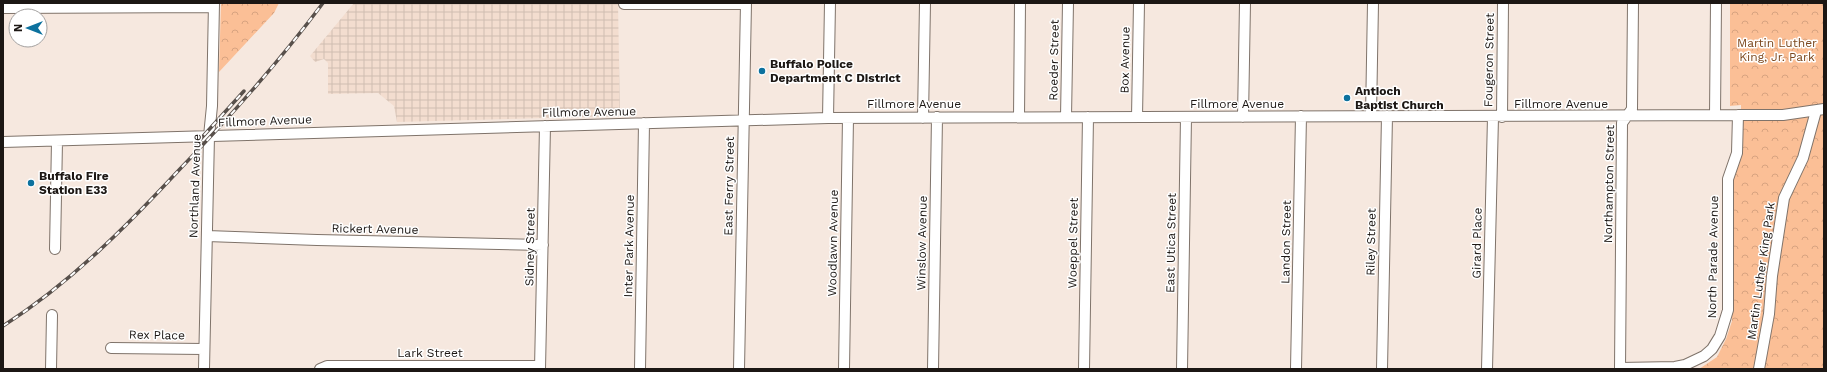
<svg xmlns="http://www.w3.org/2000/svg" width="1827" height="372" font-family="'Work Sans',sans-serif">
	<defs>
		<pattern id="industrial-grid" width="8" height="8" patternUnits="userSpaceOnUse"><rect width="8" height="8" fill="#f3ddcf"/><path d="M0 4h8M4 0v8" fill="none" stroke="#d0bdb1"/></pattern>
		<pattern id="park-crowns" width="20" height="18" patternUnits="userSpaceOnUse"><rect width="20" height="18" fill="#fbbf96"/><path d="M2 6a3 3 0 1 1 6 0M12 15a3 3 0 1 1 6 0" fill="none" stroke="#d7a380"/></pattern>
	</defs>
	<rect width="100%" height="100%" fill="#f6e8df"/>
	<!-- industrial -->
	<path fill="url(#industrial-grid)" d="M 354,3 L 618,3 L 620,116 L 397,122 L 394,106 L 378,93 L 328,94 L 328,63 L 324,59 L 315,62 L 310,56 Z"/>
	<!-- park -->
	<path fill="url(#park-crowns)" d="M 221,3 L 279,3 L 274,13 L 219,72 Z
		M 1730,3 L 1824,3 L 1824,369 L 1699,369 L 1717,357 L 1726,339 L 1732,321 L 1734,177 L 1741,157 L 1741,105 L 1730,106 Z"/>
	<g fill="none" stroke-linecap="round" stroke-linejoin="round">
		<!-- minor casing -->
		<g stroke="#7f736a" stroke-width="12">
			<path id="minor" d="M 624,4 L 746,4
				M 3,8 L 214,7
				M 1715,115 L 1716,3
				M 1371,116 L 1373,3
				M 1019,117 L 1020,3
				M 1066,117 L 1068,3
				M 1137,117 L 1139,3
				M 1243,117 L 1245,3
				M 1502,117 L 1503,3
				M 828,118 L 830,3
				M 923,118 L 925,3
				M 3,142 L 828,118 L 1738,115 L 1783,115 L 1824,109
				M 207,236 L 317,240 L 543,245
				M 55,249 L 57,141
				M 111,348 L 204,349
				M 1620,368 L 1675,367 L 1685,365 L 1704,356 L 1712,349 L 1720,336 L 1728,310 L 1728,179 L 1737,153 L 1738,115
				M 51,369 L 52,315
				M 204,369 L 209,136 L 212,106 L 214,3
				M 320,369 L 327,366 L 540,366
				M 540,369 L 545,126
				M 640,369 L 644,123
				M 739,369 L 746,3
				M 844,369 L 848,118
				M 933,369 L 937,117
				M 1084,369 L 1088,117
				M 1182,369 L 1186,117
				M 1296,369 L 1301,116
				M 1382,369 L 1387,116
				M 1487,369 L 1493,117
				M 1620,369 L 1622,123 L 1632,109 L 1633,3
				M 1759,369 L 1769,314 L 1772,276 L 1784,198 L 1803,158 L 1816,111"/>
		</g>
		<!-- minor -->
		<use href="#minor" stroke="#fff" stroke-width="10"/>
		<!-- rail casing -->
		<g stroke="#58504b" stroke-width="3.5">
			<path id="rail" d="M 196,144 L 244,91
				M 3,326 C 70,283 125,228 179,170 C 230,117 279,62 323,3"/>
		</g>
		<!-- rail -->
		<use href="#rail" stroke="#fff" stroke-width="2" stroke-dasharray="6" stroke-linecap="butt"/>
	</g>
	<!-- markers -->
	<g fill="#0c719e" stroke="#fff" stroke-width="1.5">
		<circle cx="762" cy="71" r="4"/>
		<circle cx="1347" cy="98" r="4"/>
		<circle cx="31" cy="183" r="4"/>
	</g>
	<g text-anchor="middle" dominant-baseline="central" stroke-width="3" stroke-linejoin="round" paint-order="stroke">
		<!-- park labels -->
		<g font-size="12" fill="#7c481e" stroke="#fff">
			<text x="1777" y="43">Martin Luther<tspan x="1777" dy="14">King, Jr. Park</tspan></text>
		</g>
		<!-- street labels -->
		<g font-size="12" fill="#1c1714" stroke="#fff">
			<text transform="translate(1054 60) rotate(-89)">Roeder Street</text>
			<text transform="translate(1125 60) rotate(-89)">Box Avenue</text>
			<text transform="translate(1489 60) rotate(-89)">Fougeron Street</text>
			<text x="914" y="104">Fillmore Avenue</text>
			<text x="1237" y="104">Fillmore Avenue</text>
			<text x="1561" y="104">Fillmore Avenue</text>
			<text transform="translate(589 112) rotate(-1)">Fillmore Avenue</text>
			<text transform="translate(265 121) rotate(-2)">Fillmore Avenue</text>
			<text transform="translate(1609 184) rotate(-89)">Northampton Street</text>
			<text transform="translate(195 186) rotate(-88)">Northland Avenue</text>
			<text transform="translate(729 186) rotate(-89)">East Ferry Street</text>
			<text transform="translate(375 229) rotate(1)">Rickert Avenue</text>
			<text transform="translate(1286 242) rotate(-89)">Landon Street</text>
			<text transform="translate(1371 242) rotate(-89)">Riley Street</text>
			<text transform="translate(833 243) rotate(-89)">Woodlawn Avenue</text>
			<text transform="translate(922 243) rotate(-89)">Winslow Avenue</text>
			<text transform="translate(1073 243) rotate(-89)">Woeppel Street</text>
			<text transform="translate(1171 243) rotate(-89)">East Utica Street</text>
			<text transform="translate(1477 243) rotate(-89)">Girard Place</text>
			<text transform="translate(629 246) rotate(-89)">Inter Park Avenue</text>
			<text transform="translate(530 247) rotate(-89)">Sidney Street</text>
			<text transform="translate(1713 257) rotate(-89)">North Parade Avenue</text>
			<text transform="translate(1761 271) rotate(-82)">Martin Luther King Park</text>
			<text transform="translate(157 335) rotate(1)">Rex Place</text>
			<text x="430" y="353">Lark Street</text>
		</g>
		<!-- poi labels -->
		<g font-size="12" font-weight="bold" fill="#1c1714" stroke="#fff" text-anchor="start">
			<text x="770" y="64">Buffalo Police<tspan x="770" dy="14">Department C District</tspan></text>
			<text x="1355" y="91">Antioch<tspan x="1355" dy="14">Baptist Church</tspan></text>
			<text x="39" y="176">Buffalo Fire<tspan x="39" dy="14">Station E33</tspan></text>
		</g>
	</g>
	<!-- border -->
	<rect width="1827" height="372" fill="none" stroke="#1c1714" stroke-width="8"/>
	<!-- north arrow -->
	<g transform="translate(28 28) rotate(270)"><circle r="19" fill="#ffffff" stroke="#a4a2a1"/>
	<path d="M0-3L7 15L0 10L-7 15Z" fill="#0c719e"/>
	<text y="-6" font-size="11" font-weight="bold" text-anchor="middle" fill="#1c1714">N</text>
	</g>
</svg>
